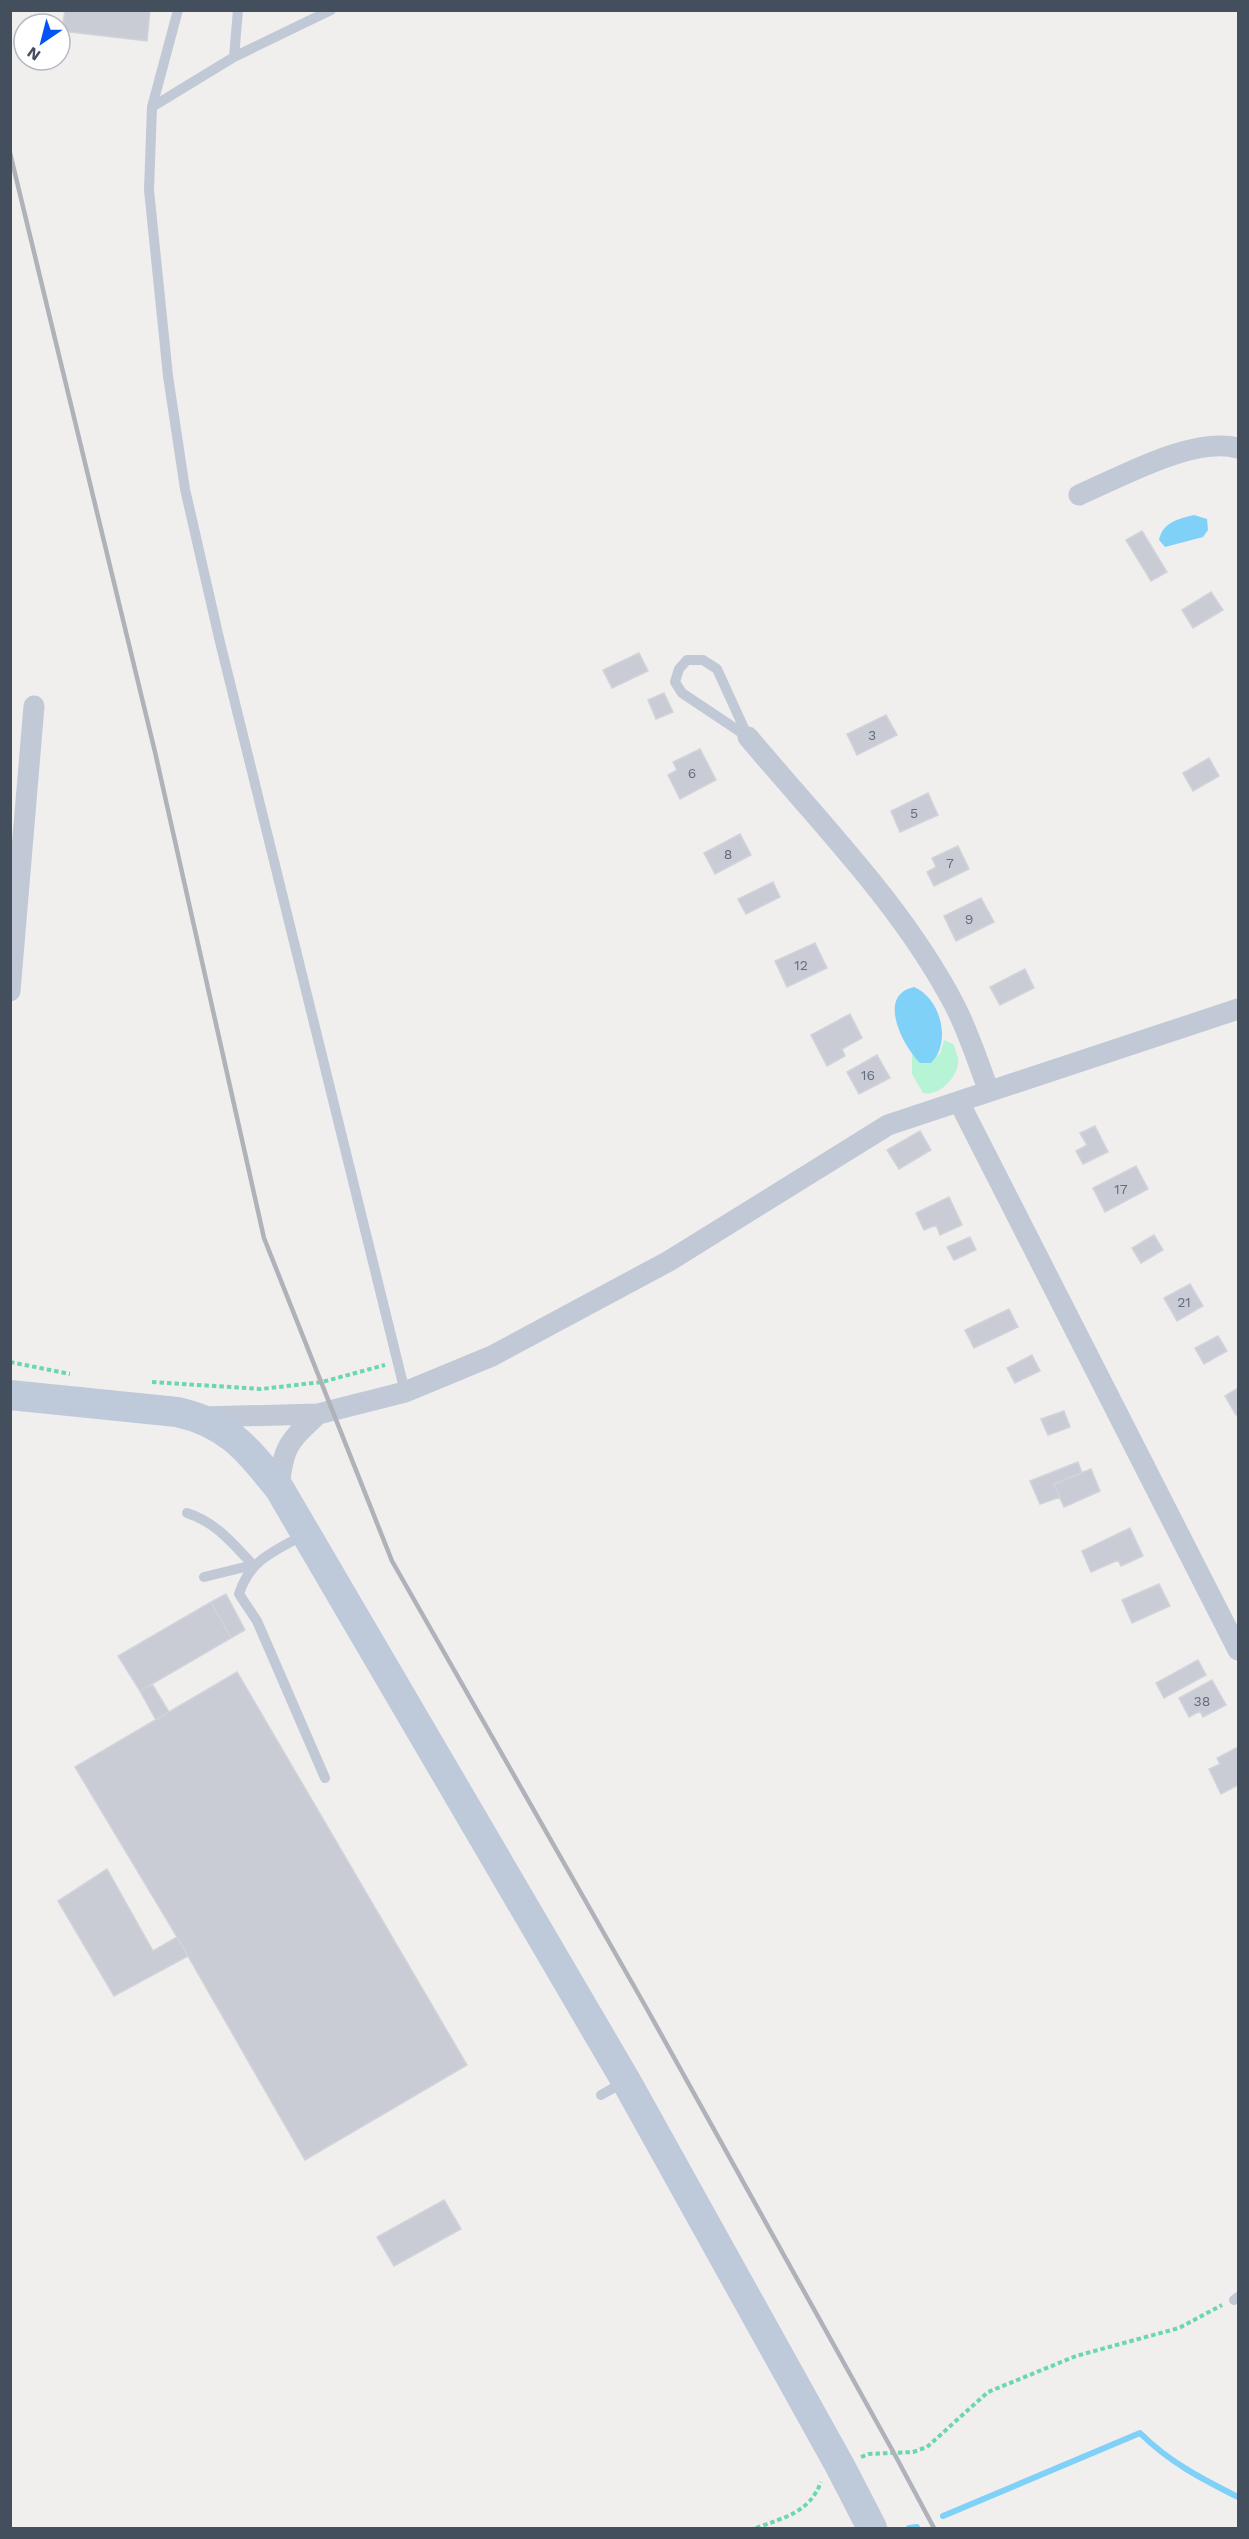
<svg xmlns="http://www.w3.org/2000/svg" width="1249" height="2539" font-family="'Work Sans',sans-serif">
	<rect width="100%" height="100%" fill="#f1eeee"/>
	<!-- green -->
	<path fill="#b7f4d5" d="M 944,1040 L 953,1044 C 955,1049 957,1054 958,1059 C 960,1075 940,1097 923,1093 L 912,1074 L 912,1054 L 921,1063 L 940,1054 Z"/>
	<!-- water -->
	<path fill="#7fd1f7" d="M 1194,515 L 1207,519 L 1208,530 L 1203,537 L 1165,547 L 1159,540 C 1163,522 1178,519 1194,515 Z
		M 914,987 C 941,998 952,1043 931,1063 L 920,1063 C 903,1046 876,995 914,987 Z"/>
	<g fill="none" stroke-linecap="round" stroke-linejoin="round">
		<!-- stream -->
		<path stroke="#7fd1f7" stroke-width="6" d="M 943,2516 L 1140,2433 C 1169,2462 1202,2479 1238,2497
			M 909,2528 L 917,2527"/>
	</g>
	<!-- building -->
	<path fill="#c9ccd5" stroke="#d1d3db" stroke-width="1.5" d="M 65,10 L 150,10 L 147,41 L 62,31 Z
		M 1142,531 L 1167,572 L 1151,581 L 1126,540 Z
		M 1211,592 L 1223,610 L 1193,628 L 1182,610 Z
		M 639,653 L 648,671 L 612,688 L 603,670 Z
		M 664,693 L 673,712 L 656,719 L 648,700 Z
		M 886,715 L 897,735 L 857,755 L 847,734 Z
		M 700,749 L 716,780 L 680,799 L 668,775 L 677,770 L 673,762 Z
		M 1209,758 L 1219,776 L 1193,791 L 1183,773 Z
		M 928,793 L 938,815 L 900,832 L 891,811 Z
		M 740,834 L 751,855 L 715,874 L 704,853 Z
		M 958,846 L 969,869 L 934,886 L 927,872 L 936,867 L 932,858 Z
		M 773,882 L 780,897 L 746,914 L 738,899 Z
		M 981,898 L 994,922 L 956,941 L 944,916 Z
		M 815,943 L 827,968 L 787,987 L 775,961 Z
		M 1025,969 L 1034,988 L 1000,1005 L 990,987 Z
		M 850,1014 L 862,1038 L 842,1049 L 845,1056 L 827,1066 L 811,1035 Z
		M 877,1055 L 890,1078 L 859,1094 L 847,1072 Z
		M 1095,1126 L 1108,1152 L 1083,1164 L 1076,1151 L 1087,1145 L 1080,1133 Z
		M 920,1131 L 931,1150 L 899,1169 L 887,1150 Z
		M 1136,1166 L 1148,1189 L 1105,1212 L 1093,1188 Z
		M 949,1197 L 962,1225 L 940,1235 L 936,1225 L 924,1230 L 916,1213 Z
		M 1154,1235 L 1163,1250 L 1141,1263 L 1132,1248 Z
		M 970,1237 L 976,1250 L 954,1260 L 947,1247 Z
		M 1190,1284 L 1203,1306 L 1177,1321 L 1164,1298 Z
		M 1009,1309 L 1018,1327 L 974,1348 L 965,1330 Z
		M 1218,1336 L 1227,1351 L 1204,1364 L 1195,1348 Z
		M 1032,1355 L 1040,1371 L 1015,1383 L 1007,1368 Z
		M 1238,1388 L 1238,1414 L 1236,1415 L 1225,1396 Z
		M 1064,1411 L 1070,1427 L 1048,1435 L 1041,1419 Z
		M 1078,1462 L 1082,1473 L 1054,1484 L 1060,1497 L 1040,1504 L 1030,1481 Z
		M 1091,1469 L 1100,1491 L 1064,1507 L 1054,1484 Z
		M 1130,1528 L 1143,1556 L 1121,1566 L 1118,1560 L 1091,1572 L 1082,1551 Z
		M 1159,1584 L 1170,1606 L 1132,1623 L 1122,1600 Z
		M 226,1594 L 245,1630 L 231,1638 L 211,1602 Z
		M 211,1602 L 231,1638 L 140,1691 L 118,1656 Z
		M 1198,1660 L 1206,1675 L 1164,1698 L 1156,1683 Z
		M 237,1672 L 467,2065 L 305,2160 L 177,1937 L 75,1767 Z
		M 1212,1680 L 1226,1705 L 1203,1717 L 1200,1711 L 1189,1717 L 1179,1698 Z
		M 152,1684 L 169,1712 L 156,1720 L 140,1691 Z
		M 1238,1747 L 1238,1785 L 1221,1794 L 1209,1769 L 1220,1764 L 1217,1758 Z
		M 107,1869 L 153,1951 L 177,1937 L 188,1956 L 114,1996 L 58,1901 Z
		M 444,2200 L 461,2229 L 394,2266 L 377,2237 Z"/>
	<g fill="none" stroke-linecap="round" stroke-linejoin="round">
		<!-- path -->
		<path stroke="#6bd7ad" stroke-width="4" stroke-dasharray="4.5 3" stroke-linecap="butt" d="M 10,1362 L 70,1374
			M 152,1382 L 261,1389 L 322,1382 L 385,1365
			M 861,2457 L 869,2454 L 913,2452 L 927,2447 L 988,2392 L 1076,2356 L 1179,2328 L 1222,2305
			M 756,2528 C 785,2517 809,2513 821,2482"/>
		<!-- lane -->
		<path stroke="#c0c9d5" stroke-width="10" d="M 178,10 L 152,107 L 149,190 L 168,376 L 185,489 L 219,638 L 405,1392
			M 234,57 L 238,10
			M 152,107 L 234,57 L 331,10
			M 687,660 L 703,660 L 717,669 L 748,737 L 682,693 L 675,682 L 679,669 Z
			M 187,1513 C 216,1522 233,1544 253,1565 L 204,1577
			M 305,1534 C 274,1552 250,1559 239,1594 L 257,1621 L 325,1778
			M 601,2095 L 624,2082
			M 1234,2300 L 1238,2297"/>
		<!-- street -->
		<path stroke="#c0c9d5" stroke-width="21" d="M 1079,495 C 1121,477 1193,436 1238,448
			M 748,737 C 820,823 903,906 955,1006 C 969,1033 978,1063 989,1091
			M 10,991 L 34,706
			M 959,1102 L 1238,1650
			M 201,1417 L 318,1414 L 405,1392 L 492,1356 L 669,1261 L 888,1125 L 1238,1009
			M 279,1488 C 283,1447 288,1442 318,1414"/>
		<!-- secondary -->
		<path stroke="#bec9da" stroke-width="30" d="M 10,1395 L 177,1412 C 228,1423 248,1450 279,1488 L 626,2081 L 840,2466 L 872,2528"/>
		<!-- rail -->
		<path stroke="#b0b2ba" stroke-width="4.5" d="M 10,153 L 155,752 L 264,1238 L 392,1561 L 647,2009 L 895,2455 L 934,2528"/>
	</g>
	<g text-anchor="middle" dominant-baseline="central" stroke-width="4.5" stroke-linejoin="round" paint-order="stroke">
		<!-- number labels -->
		<g font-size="14" fill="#656e7c">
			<text x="872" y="735">3</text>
			<text x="692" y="773">6</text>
			<text x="914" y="813">5</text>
			<text x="728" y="854">8</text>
			<text x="950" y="863">7</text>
			<text x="969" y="919">9</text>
			<text x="801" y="965">12</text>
			<text x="868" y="1075">16</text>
			<text x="1121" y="1189">17</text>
			<text x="1184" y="1302">21</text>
			<text x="1202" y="1701">38</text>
		</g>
	</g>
	<!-- border -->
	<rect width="1249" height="2539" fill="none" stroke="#444f5e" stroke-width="24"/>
	<!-- north arrow -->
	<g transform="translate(42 42) rotate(215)"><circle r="28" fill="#ffffff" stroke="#b4b9bf" stroke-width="1.5"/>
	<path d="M0-4.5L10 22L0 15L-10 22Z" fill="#0353f6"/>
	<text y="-9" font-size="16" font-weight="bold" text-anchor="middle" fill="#444f5e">N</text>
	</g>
</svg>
